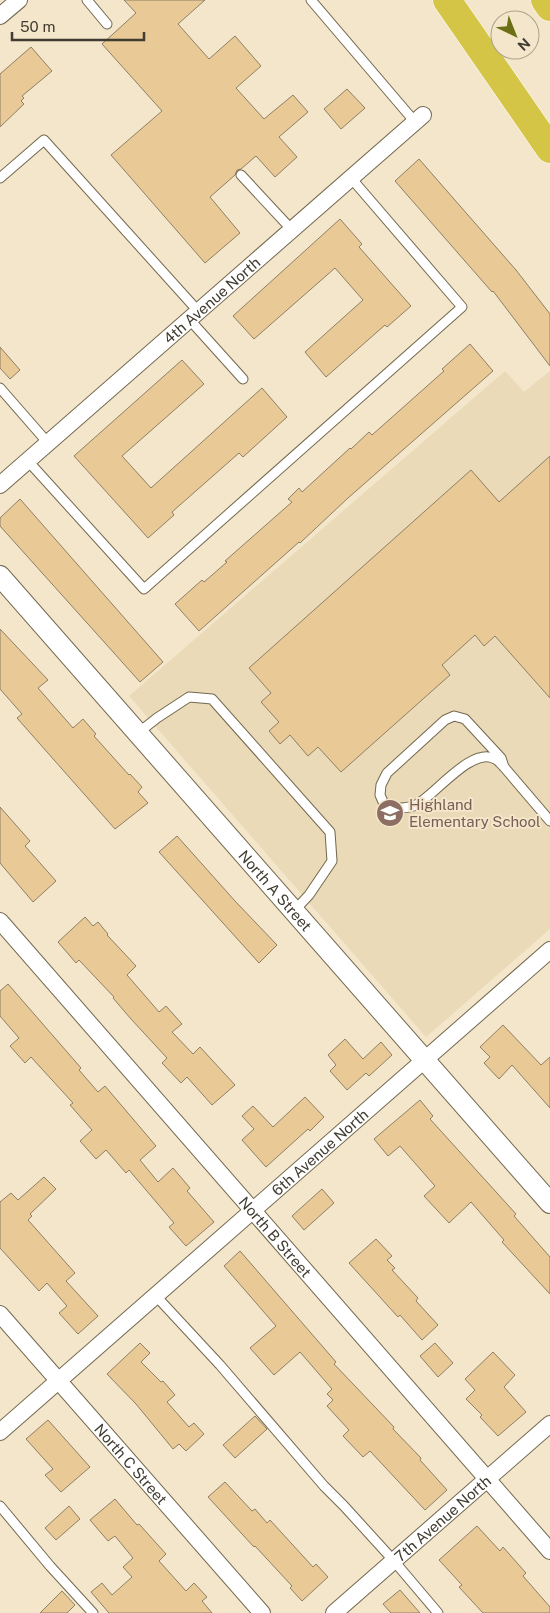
<svg xmlns="http://www.w3.org/2000/svg" width="550" height="1613" font-family="'Public Sans',sans-serif">
	<rect width="100%" height="100%" fill="#f3e6ca"/>
	<!-- built -->
	<path fill="#eadab7" d="M 505,371 L 524,392 L 550,371 L 550,929 L 426,1037 L 129,696 Z"/>
	<!-- building -->
	<path fill="#e9c995" stroke="#8e7f66" d="M 124,0 L 205,0 L 178,24 L 209,59 L 235,36 L 261,66 L 236,88 L 264,119 L 293,95 L 308,112 L 279,137 L 297,157 L 275,177 L 256,156 L 241,169 L 237,170 L 235,175 L 210,197 L 240,233 L 205,263 L 111,155 L 162,111 L 102,44 L 136,13 Z
		M 31,47 L 52,71 L 22,96 L 24,98 L 21,101 L 24,104 L 0,127 L 0,74 Z
		M 347,89 L 365,108 L 341,129 L 324,109 Z
		M 419,159 L 516,270 L 550,314 L 550,366 L 493,291 L 492,292 L 395,181 Z
		M 340,219 L 362,244 L 359,247 L 411,306 L 387,327 L 385,325 L 326,377 L 305,352 L 363,300 L 335,268 L 254,339 L 233,316 Z
		M 470,344 L 493,371 L 348,498 L 300,543 L 299,542 L 199,631 L 175,604 L 202,580 L 204,582 L 227,562 L 225,561 L 292,502 L 288,499 L 299,488 L 302,492 L 350,448 L 351,449 L 369,432 L 372,435 L 444,371 L 442,369 Z
		M 0,347 L 20,370 L 10,379 L 0,368 Z
		M 182,360 L 204,384 L 122,456 L 151,488 L 262,388 L 287,417 L 243,457 L 239,453 L 172,512 L 174,515 L 148,538 L 74,456 Z
		M 550,456 L 550,698 L 495,636 L 484,646 L 475,635 L 442,665 L 450,675 L 341,772 L 318,747 L 308,756 L 290,735 L 280,744 L 269,731 L 279,722 L 261,702 L 271,693 L 249,668 L 471,470 L 499,502 Z
		M 20,499 L 163,662 L 140,682 L 0,526 L 0,518 Z
		M 0,629 L 48,680 L 38,688 L 73,728 L 83,719 L 96,734 L 94,736 L 129,775 L 130,774 L 142,787 L 138,792 L 148,803 L 115,829 L 17,718 L 22,714 L 0,689 Z
		M 0,807 L 30,841 L 25,846 L 56,881 L 33,902 L 0,863 Z
		M 177,836 L 235,901 L 277,945 L 259,963 L 159,852 Z
		M 85,917 L 93,926 L 98,922 L 108,934 L 107,935 L 136,966 L 127,975 L 159,1012 L 166,1006 L 182,1024 L 172,1032 L 193,1054 L 200,1047 L 235,1085 L 212,1105 L 187,1077 L 181,1083 L 162,1063 L 167,1058 L 131,1019 L 113,998 L 114,997 L 79,960 L 76,963 L 58,942 Z
		M 8,984 L 81,1068 L 79,1070 L 98,1092 L 105,1086 L 156,1146 L 140,1160 L 158,1182 L 173,1168 L 190,1188 L 187,1191 L 214,1222 L 186,1246 L 169,1227 L 174,1223 L 129,1170 L 126,1173 L 106,1150 L 96,1159 L 80,1141 L 92,1130 L 70,1105 L 73,1103 L 31,1057 L 25,1063 L 10,1046 L 19,1038 L 0,1016 L 0,991 Z
		M 503,1025 L 541,1065 L 550,1057 L 550,1108 L 512,1065 L 499,1079 L 484,1063 L 490,1057 L 480,1047 Z
		M 345,1039 L 363,1059 L 381,1042 L 392,1055 L 369,1076 L 366,1073 L 347,1090 L 330,1071 L 336,1065 L 328,1055 Z
		M 305,1097 L 324,1117 L 310,1131 L 308,1129 L 266,1167 L 242,1140 L 254,1129 L 242,1116 L 253,1106 L 273,1127 Z
		M 420,1100 L 433,1116 L 430,1119 L 516,1214 L 514,1216 L 550,1257 L 550,1294 L 502,1242 L 504,1240 L 471,1202 L 449,1223 L 424,1196 L 435,1186 L 400,1146 L 388,1156 L 374,1139 Z
		M 44,1177 L 56,1189 L 30,1214 L 32,1216 L 28,1220 L 75,1273 L 66,1281 L 98,1316 L 78,1334 L 59,1313 L 67,1306 L 47,1283 L 39,1291 L 0,1248 L 0,1202 L 11,1193 L 18,1200 Z
		M 322,1189 L 334,1203 L 304,1230 L 292,1216 Z
		M 376,1239 L 392,1256 L 387,1260 L 395,1268 L 392,1270 L 418,1298 L 416,1301 L 438,1325 L 422,1340 L 400,1315 L 398,1317 L 349,1263 Z
		M 240,1251 L 336,1362 L 334,1364 L 394,1427 L 393,1429 L 421,1458 L 420,1460 L 447,1490 L 425,1510 L 370,1451 L 363,1457 L 343,1436 L 349,1430 L 327,1406 L 333,1400 L 327,1394 L 332,1389 L 300,1352 L 274,1375 L 250,1348 L 276,1326 L 224,1266 Z
		M 140,1343 L 150,1353 L 141,1362 L 161,1382 L 163,1381 L 175,1395 L 167,1402 L 189,1427 L 194,1423 L 204,1434 L 186,1451 L 179,1444 L 173,1449 L 136,1404 L 107,1374 Z
		M 435,1343 L 453,1363 L 438,1377 L 420,1356 Z
		M 493,1352 L 515,1375 L 504,1387 L 526,1412 L 498,1436 L 480,1417 L 482,1415 L 466,1399 L 475,1390 L 465,1379 Z
		M 255,1416 L 267,1429 L 235,1458 L 223,1445 Z
		M 48,1420 L 90,1467 L 61,1492 L 45,1475 L 53,1469 L 26,1439 Z
		M 225,1482 L 252,1511 L 255,1509 L 267,1523 L 270,1520 L 313,1567 L 316,1564 L 328,1577 L 302,1601 L 290,1588 L 292,1586 L 255,1546 L 254,1547 L 208,1497 Z
		M 115,1499 L 137,1525 L 139,1524 L 166,1554 L 159,1561 L 186,1591 L 194,1583 L 207,1597 L 202,1601 L 212,1613 L 109,1613 L 91,1592 L 102,1583 L 112,1595 L 132,1577 L 123,1567 L 133,1558 L 115,1536 L 108,1541 L 90,1520 Z
		M 69,1506 L 80,1519 L 56,1540 L 45,1528 Z
		M 477,1526 L 500,1551 L 503,1547 L 526,1573 L 523,1576 L 550,1607 L 550,1613 L 483,1613 L 459,1587 L 462,1585 L 439,1560 Z
		M 400,1590 L 420,1613 L 391,1613 L 383,1604 Z
		M 62,1591 L 75,1605 L 67,1613 L 40,1613 Z"/>
	<g fill="none" stroke-linecap="round" stroke-linejoin="round">
		<!-- service casing -->
		<g stroke="#73684f" stroke-width="11">
			<path id="service" d="M 87,0 L 107,24
				M 311,0 L 415,122
				M 241,175 L 292,230
				M 0,178 L 44,140 L 198,311
				M 189,319 L 243,379
				M 0,388 L 48,443
				M 28,461 L 144,589 L 462,307 L 351,178
				M 138,733 L 157,718 L 189,697 L 212,699 L 330,832 L 332,861 L 309,895 L 294,911
				M 504,767 L 501,758 L 465,719 L 454,716 L 445,720 L 387,773 L 381,785 L 380,795 L 384,804 L 393,809 C 400,808 409,808 416,805 C 436,794 472,746 495,759 C 498,760 501,764 504,767 L 550,821
				M 156,1296 L 220,1365 L 324,1486 L 344,1506 L 394,1561 L 438,1613
				M 0,1506 L 50,1566 L 93,1613"/>
		</g>
		<!-- minor casing -->
		<g stroke="#73684f" stroke-width="18">
			<g id="minor">
				<path d="M 0,16 L 19,0"/>
				<path id="s1" d="M 0,485 L 423,115"/>
				<path id="s2" d="M 0,921 L 550,1551"/>
				<path id="s3" d="M 0,1314 L 262,1613"/>
				<path id="s4" d="M 0,1432 L 550,950"/>
				<path id="s5" d="M 334,1613 L 550,1424"/>
			</g>
		</g>
		<!-- tertiary casing -->
		<g stroke="#73684f" stroke-width="22">
			<g id="tertiary">
				<path id="s6" d="M 0,576 L 550,1203"/>
			</g>
		</g>
		<!-- motorway casing -->
		<g stroke="#fff" stroke-width="29">
			<path id="motorway" d="M 447,0 L 550,149
				M 545,0 L 550,7"/>
		</g>
		<!-- service -->
		<use href="#service" stroke="#fff" stroke-width="9"/>
		<!-- minor -->
		<use href="#minor" stroke="#fff" stroke-width="16"/>
		<!-- tertiary -->
		<use href="#tertiary" stroke="#fff" stroke-width="20"/>
		<!-- motorway -->
		<use href="#motorway" stroke="#d5c546" stroke-width="28"/>
	</g>
	<!-- icons -->
	<defs>
		<g id="school-disc" transform="scale(1.4375)"><circle r="9.5" fill="#8d6e63" stroke="#f3e6ca"/><path d="M0-5L7-2L0 1L-7-2ZM-4 1L0 2.5L4 1V4Q0 6-4 4Z" fill="#fff"/></g>
	</defs>
	<g fill-rule="evenodd">
		<use href="#school-disc" x="390" y="813"/>
	</g>
	<g text-anchor="middle" dominant-baseline="central" stroke-width="4" stroke-linejoin="round" paint-order="stroke">
		<!-- street labels -->
		<g font-size="15" fill="#413c31" stroke="#f3e6ca">
			<text stroke="none"><textPath href="#s1" startOffset="281">4th Avenue North</textPath></text>
			<text stroke="none"><textPath href="#s6" startOffset="418">North A Street</textPath></text>
			<text stroke="none"><textPath href="#s4" startOffset="425">6th Avenue North</textPath></text>
			<text stroke="none"><textPath href="#s2" startOffset="419">North B Street</textPath></text>
			<text stroke="none"><textPath href="#s3" startOffset="199">North C Street</textPath></text>
			<text stroke="none"><textPath href="#s5" startOffset="144">7th Avenue North</textPath></text>
		</g>
		<!-- education labels -->
		<g font-size="15" fill="#785e54" stroke="#f3e6ca" text-anchor="start">
			<text x="409" y="804">Highland<tspan x="409" dy="17">Elementary School</tspan></text>
		</g>
	</g>
	<!-- north arrow -->
	<g transform="translate(515 35) rotate(137)"><circle r="24" fill="#f3e6ca" stroke="#aca28d"/>
	<path d="M0-4L9 19L0 12L-9 19Z" fill="#6b7015"/>
	<text y="-8" font-size="14" font-weight="bold" text-anchor="middle" fill="#413c31">N</text>
	</g>
	<!-- scale -->
	<path d="M12 32v8h132v-8" fill="none" stroke="#413c31" stroke-width="2.5"/>
	<text x="20" y="32" font-size="15" fill="#413c31" stroke="#f3e6ca" stroke-width="4" paint-order="stroke">50 m</text>
</svg>
